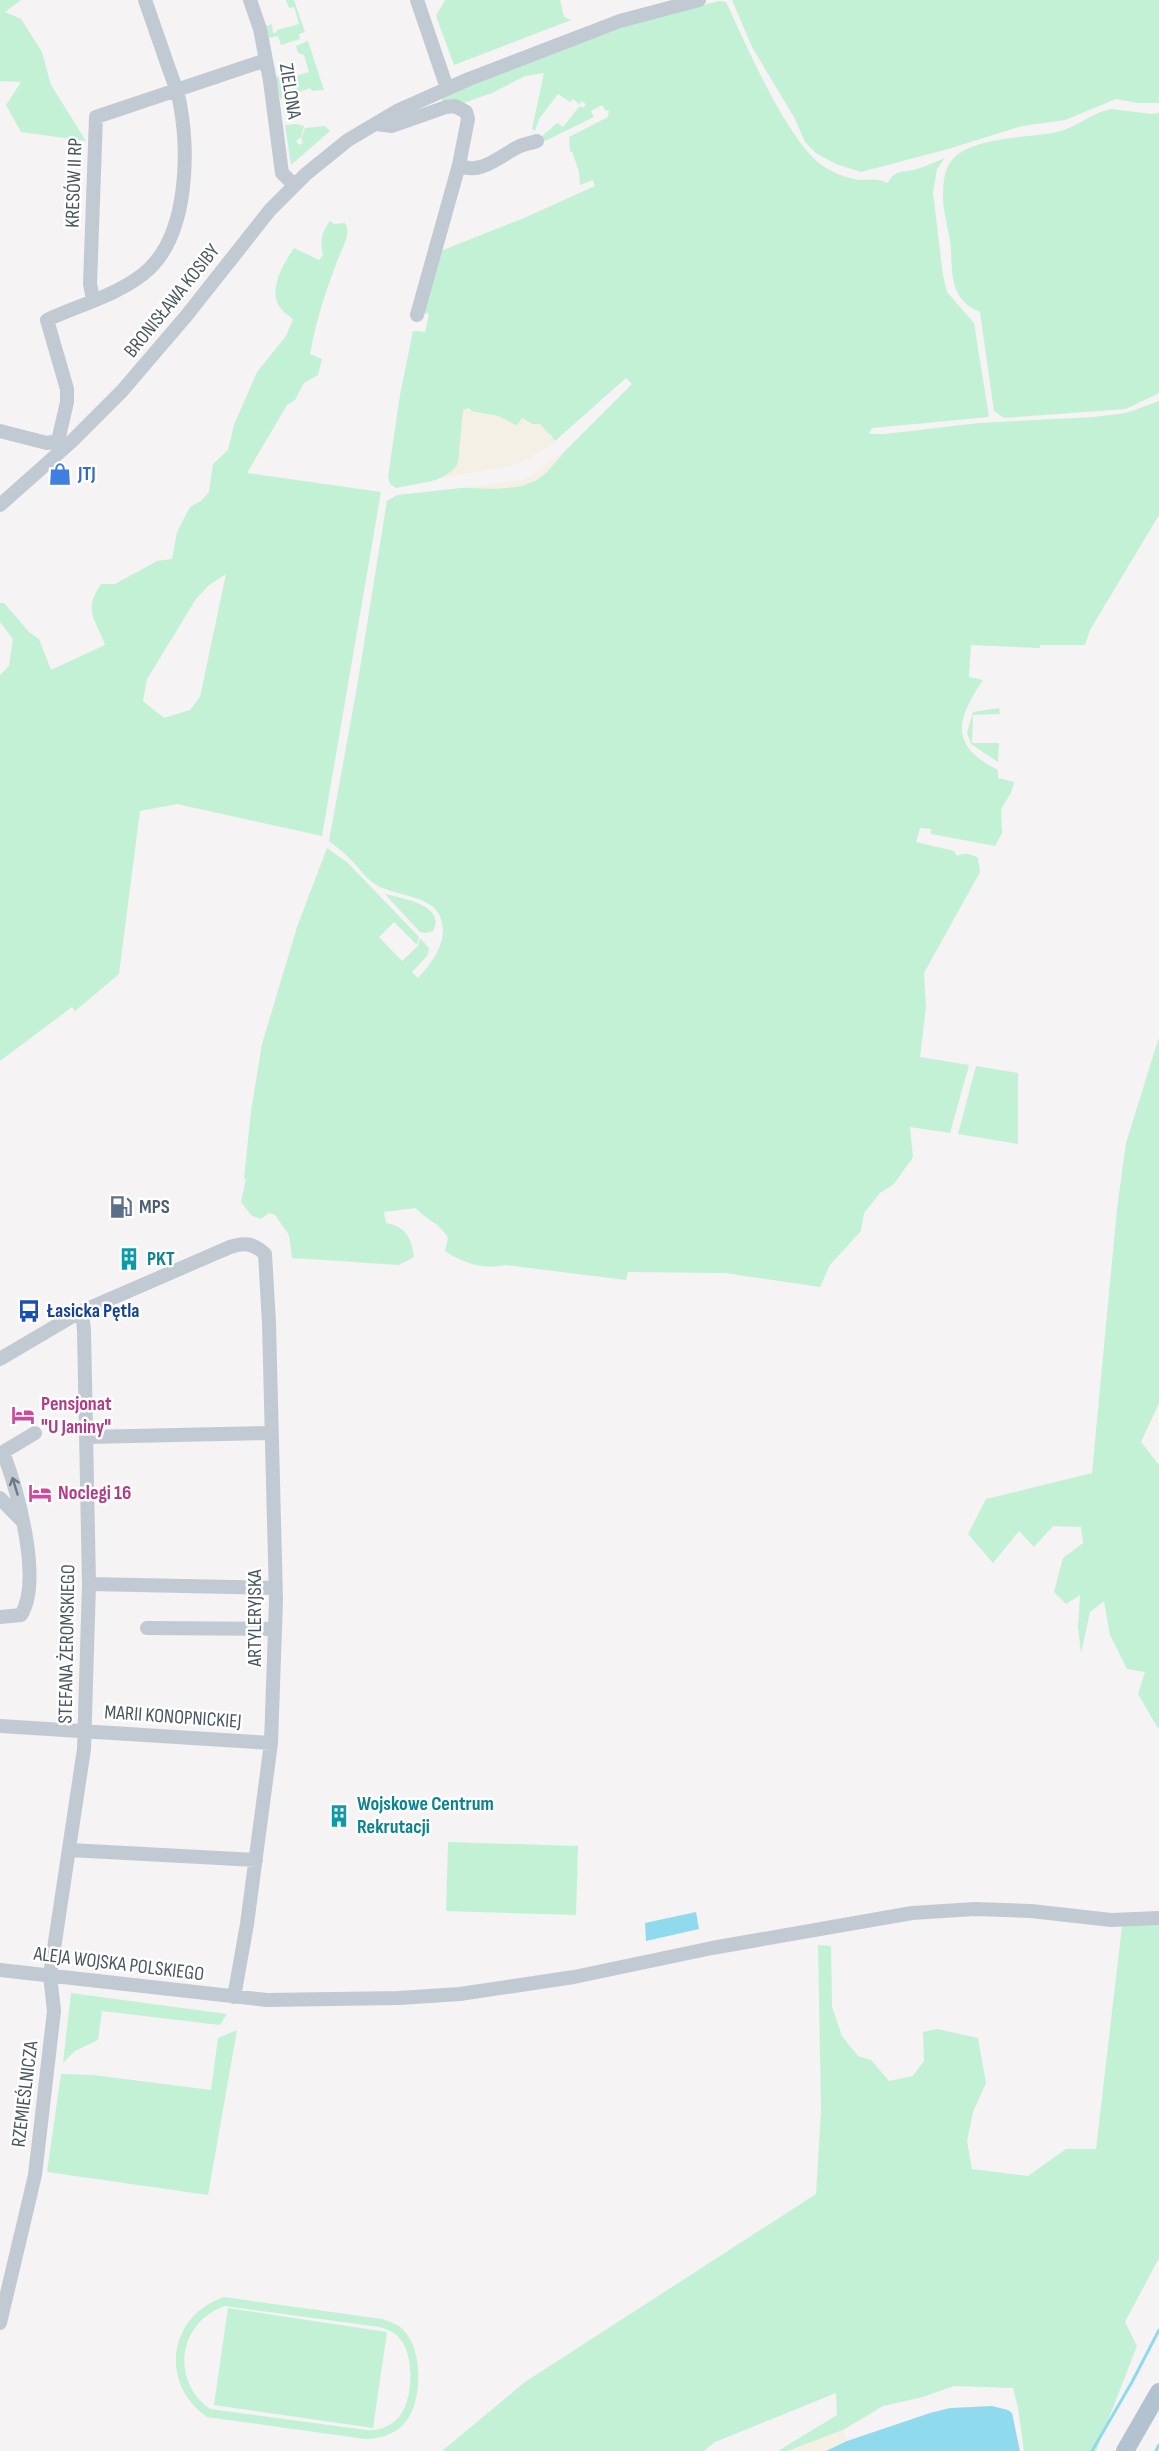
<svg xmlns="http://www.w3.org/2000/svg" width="1159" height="2451" font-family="'Sofia Sans Condensed',sans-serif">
	<rect width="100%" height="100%" fill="#f5f3f3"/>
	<!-- green -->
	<path fill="#c3f1d5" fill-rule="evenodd" d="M 0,0 L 21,0 L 5,12 L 21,19 L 42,52 L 51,85 L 86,141 L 21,132 L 6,105 L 21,82 L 0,81 Z
		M 286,0 L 294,0 L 305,32 L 299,34 L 300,39 L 281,45 L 278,36 L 269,38 L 266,26 L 272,24 L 273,33 L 276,33 L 277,30 L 299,24 L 294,7 L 289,8 Z
		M 445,0 L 560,0 L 564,17 L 571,20 L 454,65 L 436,16 Z
		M 732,0 L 1159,0 L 1159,103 L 1138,103 L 1116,99 L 1065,120 L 1022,126 L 948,149 L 861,172 L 836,164 L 816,153 L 805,142 L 795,119 L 752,47 Z
		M 719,1 L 726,2 C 745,42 790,148 826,168 C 837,174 849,179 861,180 C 873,180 876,178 888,183 C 895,169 903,173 917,169 C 926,166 935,162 945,158 L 937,169 L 933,192 L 943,276 L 947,292 L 974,323 L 989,417 L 872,428 L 869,434 L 885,434 L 979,423 L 1094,417 L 1126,413 L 1159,401 L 1159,515 L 1090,630 L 1085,645 L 1040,645 L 1040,648 L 971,645 L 969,677 L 983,680 C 955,721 950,746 998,770 L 998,778 L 1014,782 L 1011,793 L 1001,809 L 1002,833 L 995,846 L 931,834 L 931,829 L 920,828 L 916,842 L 954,851 L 957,856 C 965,852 971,854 978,858 L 980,872 L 924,973 L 926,1007 L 920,1057 L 969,1065 L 950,1133 L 910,1127 L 913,1157 L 894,1184 L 880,1193 L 864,1213 L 861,1231 L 830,1265 L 820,1287 L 725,1273 L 628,1272 L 626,1280 L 505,1265 C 484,1270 463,1263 445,1251 L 448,1238 C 440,1223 426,1220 416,1208 L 384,1212 L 386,1223 C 405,1226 412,1238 414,1257 L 399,1265 L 292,1258 L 289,1235 L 275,1215 L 269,1213 L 261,1219 L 252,1216 L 241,1202 L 246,1179 L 244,1179 L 251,1111 L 262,1044 L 297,927 L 327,848 L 348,863 L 419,937 L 417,945 L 394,922 L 379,937 L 402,961 L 418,946 L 420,938 L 429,948 L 428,955 L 412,972 L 418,978 C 430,965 443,948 443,930 C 442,891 396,900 372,882 C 364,876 358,866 350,859 C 344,852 336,847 329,841 L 357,687 L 387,501 L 397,495 L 461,488 L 521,486 L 535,481 L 546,473 L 566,450 L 632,384 L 626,378 L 555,441 L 551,435 L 522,418 L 517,426 L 498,416 L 464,410 C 462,425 463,442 460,457 C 455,483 416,483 396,488 L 390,484 L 388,477 L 400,395 L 413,331 L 425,332 L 429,314 L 420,312 L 438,252 L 524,218 L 595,186 L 593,180 L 580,185 L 579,172 L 572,151 L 570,152 L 569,137 L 608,117 L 609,110 L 606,111 L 602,105 L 591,111 L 594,117 L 545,141 L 541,137 L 557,123 L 563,127 L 580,106 L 583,108 L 586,104 L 581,101 L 580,105 L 573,99 L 570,102 L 558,94 L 539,119 L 535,131 L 532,129 L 544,73 L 525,76 L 492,93 L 461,104 L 443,104 L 441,96 L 632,24 Z
		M 308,41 L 324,90 L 312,91 L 310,88 L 280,99 L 276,78 L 288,69 L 289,73 L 285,75 L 289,78 L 309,72 L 304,55 L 298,53 L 296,46 Z
		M 1111,109 L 1152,114 L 1159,113 L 1159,393 L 1126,409 L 1004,418 L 994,411 L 980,312 C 951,300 952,276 951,250 C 950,233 944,217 943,200 C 943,188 943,170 952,160 C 971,137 1025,138 1052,133 C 1074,130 1090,113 1111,109 Z
		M 297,124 L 304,126 L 301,137 L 296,141 L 299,145 L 303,143 L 301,139 L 305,128 L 325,126 L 330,131 L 291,165 L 285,125 Z
		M 330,221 L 334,224 L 345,223 C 352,233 342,248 338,259 C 326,290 316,321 310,354 L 322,359 L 318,375 L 304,383 L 295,400 L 287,405 L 247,473 L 381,492 L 322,836 L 177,804 L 140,811 L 119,974 L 75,1011 L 72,1007 L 0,1061 L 0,675 L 9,666 L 13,639 L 0,622 L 0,603 L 4,603 L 29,632 L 39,639 L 51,670 L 105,645 C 95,618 83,611 101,584 L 115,584 L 157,561 L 172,559 L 177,532 L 190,507 L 201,501 L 209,492 L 213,464 L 228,450 L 234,425 L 257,372 L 286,336 L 293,319 C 287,314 280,310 277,302 C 271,284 285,261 294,248 L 319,260 L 323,255 C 320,241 321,233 330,221 ZM 226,574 L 200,697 L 190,710 L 164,718 L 143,701 L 147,679 L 196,599 L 209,585 Z
		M 999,708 L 1000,714 L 973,715 L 972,743 L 999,743 L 998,762 L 971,744 L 967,733 L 973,712 Z
		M 385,894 C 401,898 447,905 433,931 L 426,933 L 420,932 Z
		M 1159,1037 L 1159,1403 L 1141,1442 L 1159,1465 L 1159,1730 L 1138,1694 L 1145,1672 L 1127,1669 L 1110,1635 L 1104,1601 L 1090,1612 L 1081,1653 L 1078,1627 L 1080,1595 L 1066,1604 L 1054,1592 L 1063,1558 L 1083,1543 L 1081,1527 L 1053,1526 L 1034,1547 L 1019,1531 L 993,1563 L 968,1534 L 986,1499 L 1092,1473 L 1117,1209 L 1126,1143 Z
		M 976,1066 L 1018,1073 L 1018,1144 L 958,1134 Z
		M 448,1842 L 578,1846 L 576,1915 L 446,1911 Z
		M 1159,1923 L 1159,2258 L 1125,2322 L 1137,2346 L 1096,2451 L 1024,2451 L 1018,2408 L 1013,2388 L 954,2386 L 923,2397 L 883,2406 L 843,2430 L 793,2449 L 793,2451 L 778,2451 L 837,2415 L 836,2393 L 715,2442 L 704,2451 L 442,2451 L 525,2382 L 816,2194 L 821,2111 L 818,1945 L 831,1946 L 832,2007 L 842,2036 L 858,2056 L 871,2060 L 889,2081 L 913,2076 L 924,2061 L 923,2032 L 937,2029 L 978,2038 L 986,2083 L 973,2112 L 967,2141 L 972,2169 L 1028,2176 L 1066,2149 L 1096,2149 L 1122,1926 Z
		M 71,1993 L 227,2014 L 220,2025 L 102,2011 L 98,2040 L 75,2051 L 63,2063 Z
		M 237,2030 L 208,2195 L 47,2172 L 61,2074 L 93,2075 L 211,2090 L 218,2038 Z
		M 224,2297 L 382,2319 C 391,2322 400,2325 406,2333 C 423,2353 423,2405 403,2425 C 393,2435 379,2439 365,2439 L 207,2417 C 159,2383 168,2316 224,2297 ZM 225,2306 L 380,2327 C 388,2330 395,2332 400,2339 C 415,2356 414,2404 396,2420 C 387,2428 378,2431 366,2430 L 210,2409 C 170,2381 178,2322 225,2306 Z
		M 228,2308 L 387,2332 L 373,2428 L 214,2405 Z"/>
	<!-- sand -->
	<path fill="#f5f0e5" d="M 469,408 L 474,413 L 498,416 L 517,426 L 522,418 L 530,424 L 540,424 L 555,441 L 530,458 L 511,466 L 441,478 L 453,470 L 458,464 L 463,410 Z
		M 566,450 C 557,460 548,473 536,480 C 516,492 484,488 461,488 L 521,480 L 534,474 Z
		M 843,2430 L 847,2441 L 826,2451 L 788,2451 Z"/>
	<!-- water -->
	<path fill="#90daee" d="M 696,1912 L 699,1929 L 646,1941 L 645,1923 Z
		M 992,2406 L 1008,2410 L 1012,2413 L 1020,2451 L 826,2451 L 847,2441 L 930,2413 L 950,2408 Z"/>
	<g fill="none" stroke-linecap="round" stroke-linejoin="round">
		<!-- stream -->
		<path stroke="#90daee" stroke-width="3" d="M 1092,2451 L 1132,2382 L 1159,2330
			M 1156,2451 L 1159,2445"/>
		<!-- minor -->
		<path stroke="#c1cad2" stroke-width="14" d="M 250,0 L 260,29 L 270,81 L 282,173 L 294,185
			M 417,0 L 447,88
			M 376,124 L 392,126 L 446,107 L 455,106 L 466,112 L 468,119 L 459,165 L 417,315
			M 459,165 C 480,176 500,156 518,147 C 524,144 531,143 537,141
			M 93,299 L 90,284 L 96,117 L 266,60
			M 0,431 L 47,443 L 58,441
			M 58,441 L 67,402 L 67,389 L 47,320 C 79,305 124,293 149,269 C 188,232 189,153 180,104 C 178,92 173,80 169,69 C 161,46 153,23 145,0
			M 0,505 L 71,442 L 122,391 L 187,315 L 270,210 L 306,174 L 348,140 L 397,111 L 469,79 L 620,21 L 699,0
			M 0,1359 L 78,1313 L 230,1247 C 245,1242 253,1243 265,1254 L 269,1323 L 276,1600 L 271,1743 L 247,1924 L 234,1997
			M 86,1437 L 271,1433
			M 0,1454 L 35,1433
			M 0,1498 L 21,1520
			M 89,1584 L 275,1588
			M 0,1617 L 21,1615 C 43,1580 17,1489 3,1452
			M 147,1628 L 275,1629
			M 0,1726 L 271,1743
			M 70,1850 L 256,1860
			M 0,1970 L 267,2000 L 399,1998 L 460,1994 L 574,1977 L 712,1948 L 912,1913 L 975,1909 L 1031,1911 L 1111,1920 L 1159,1918
			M 0,2323 L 35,2175 L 54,2011 L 50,1975 L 84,1749 L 89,1584 L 84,1330 L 83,1321 L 78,1313"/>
		<!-- major -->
		<path stroke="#b3c2d1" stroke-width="18" d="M 1125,2451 L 1159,2392"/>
	</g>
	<!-- one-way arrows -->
	<defs><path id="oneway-shaft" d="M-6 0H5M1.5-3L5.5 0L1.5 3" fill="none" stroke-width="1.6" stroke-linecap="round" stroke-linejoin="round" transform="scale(1.5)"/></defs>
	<use stroke="#6e7983" href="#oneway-shaft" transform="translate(15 1486) rotate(-107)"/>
	<!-- icons -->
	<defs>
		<g id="shop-bare" transform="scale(1.8)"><path d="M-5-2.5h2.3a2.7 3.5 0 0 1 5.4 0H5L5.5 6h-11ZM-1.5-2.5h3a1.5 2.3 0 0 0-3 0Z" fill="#3f7fe0" stroke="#fff" stroke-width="2.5" paint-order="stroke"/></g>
		<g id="fuel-bare" transform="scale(1.8)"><path d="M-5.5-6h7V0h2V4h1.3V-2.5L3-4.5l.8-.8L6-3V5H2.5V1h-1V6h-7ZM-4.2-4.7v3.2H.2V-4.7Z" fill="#5c6f8a" stroke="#fff" stroke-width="2.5" paint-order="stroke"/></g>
		<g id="building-bare" transform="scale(1.8)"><path d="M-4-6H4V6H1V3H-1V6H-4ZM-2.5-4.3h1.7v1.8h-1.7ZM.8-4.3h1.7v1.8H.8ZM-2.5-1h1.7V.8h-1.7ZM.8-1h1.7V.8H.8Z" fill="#0f9aa8" stroke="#fff" stroke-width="2.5" paint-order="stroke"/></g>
		<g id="bus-bare" transform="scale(1.8)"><path d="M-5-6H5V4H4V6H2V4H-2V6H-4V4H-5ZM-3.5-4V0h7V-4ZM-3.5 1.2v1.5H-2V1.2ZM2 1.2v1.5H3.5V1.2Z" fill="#1a4fb4" stroke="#fff" stroke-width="2.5" paint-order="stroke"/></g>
		<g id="hotel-bare" transform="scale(1.8)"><path d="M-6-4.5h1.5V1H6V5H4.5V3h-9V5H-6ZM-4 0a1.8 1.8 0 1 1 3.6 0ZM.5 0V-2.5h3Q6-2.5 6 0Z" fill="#d1479c" stroke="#fff" stroke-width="2.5" paint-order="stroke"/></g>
	</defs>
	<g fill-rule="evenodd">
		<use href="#shop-bare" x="60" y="474"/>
		<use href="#fuel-bare" x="121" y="1207"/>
		<use href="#building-bare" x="129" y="1259"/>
		<use href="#bus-bare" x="29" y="1311"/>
		<use href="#hotel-bare" x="23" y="1415"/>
		<use href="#hotel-bare" x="40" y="1493"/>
		<use href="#building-bare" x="339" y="1816"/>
	</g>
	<g text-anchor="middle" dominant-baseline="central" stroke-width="5" stroke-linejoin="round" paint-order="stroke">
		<!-- street labels -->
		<g font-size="20" fill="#4a5661" stroke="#fff">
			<text transform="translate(290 91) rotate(81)">ZIELONA</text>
			<text transform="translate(74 183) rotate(-88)">KRESÓW II RP</text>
			<text transform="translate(172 301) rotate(-51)">BRONISŁAWA KOSIBY</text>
			<text transform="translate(255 1618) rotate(-90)">ARTYLERYJSKA</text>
			<text transform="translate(67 1644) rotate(-89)">STEFANA ŻEROMSKIEGO</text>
			<text transform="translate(173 1717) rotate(4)">MARII KONOPNICKIEJ</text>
			<text transform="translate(119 1964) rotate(7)">ALEJA WOJSKA POLSKIEGO</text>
			<text transform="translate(25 2094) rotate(-83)">RZEMIEŚLNICZA</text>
		</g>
		<!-- shop labels -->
		<g font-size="20" font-weight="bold" fill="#366cbe" stroke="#fff" text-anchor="start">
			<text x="78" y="474">JTJ</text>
		</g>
		<!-- service labels -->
		<g font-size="20" font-weight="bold" fill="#4e5e75" stroke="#fff" text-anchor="start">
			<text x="139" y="1207">MPS</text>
		</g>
		<!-- culture labels -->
		<g font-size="20" font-weight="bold" fill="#0d838f" stroke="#fff" text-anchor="start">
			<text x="147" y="1259">PKT</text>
			<text x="357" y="1804">Wojskowe Centrum<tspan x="357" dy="23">Rekrutacji</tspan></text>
		</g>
		<!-- transit labels -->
		<g font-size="20" font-weight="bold" fill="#164399" stroke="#fff" text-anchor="start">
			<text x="47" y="1311">Łasicka Pętla</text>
		</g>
		<!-- hotel labels -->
		<g font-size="20" font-weight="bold" fill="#b23c85" stroke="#fff" text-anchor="start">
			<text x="41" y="1404">Pensjonat<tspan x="41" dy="23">"U Janiny"</tspan></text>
			<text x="58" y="1493">Noclegi 16</text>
		</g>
	</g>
</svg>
